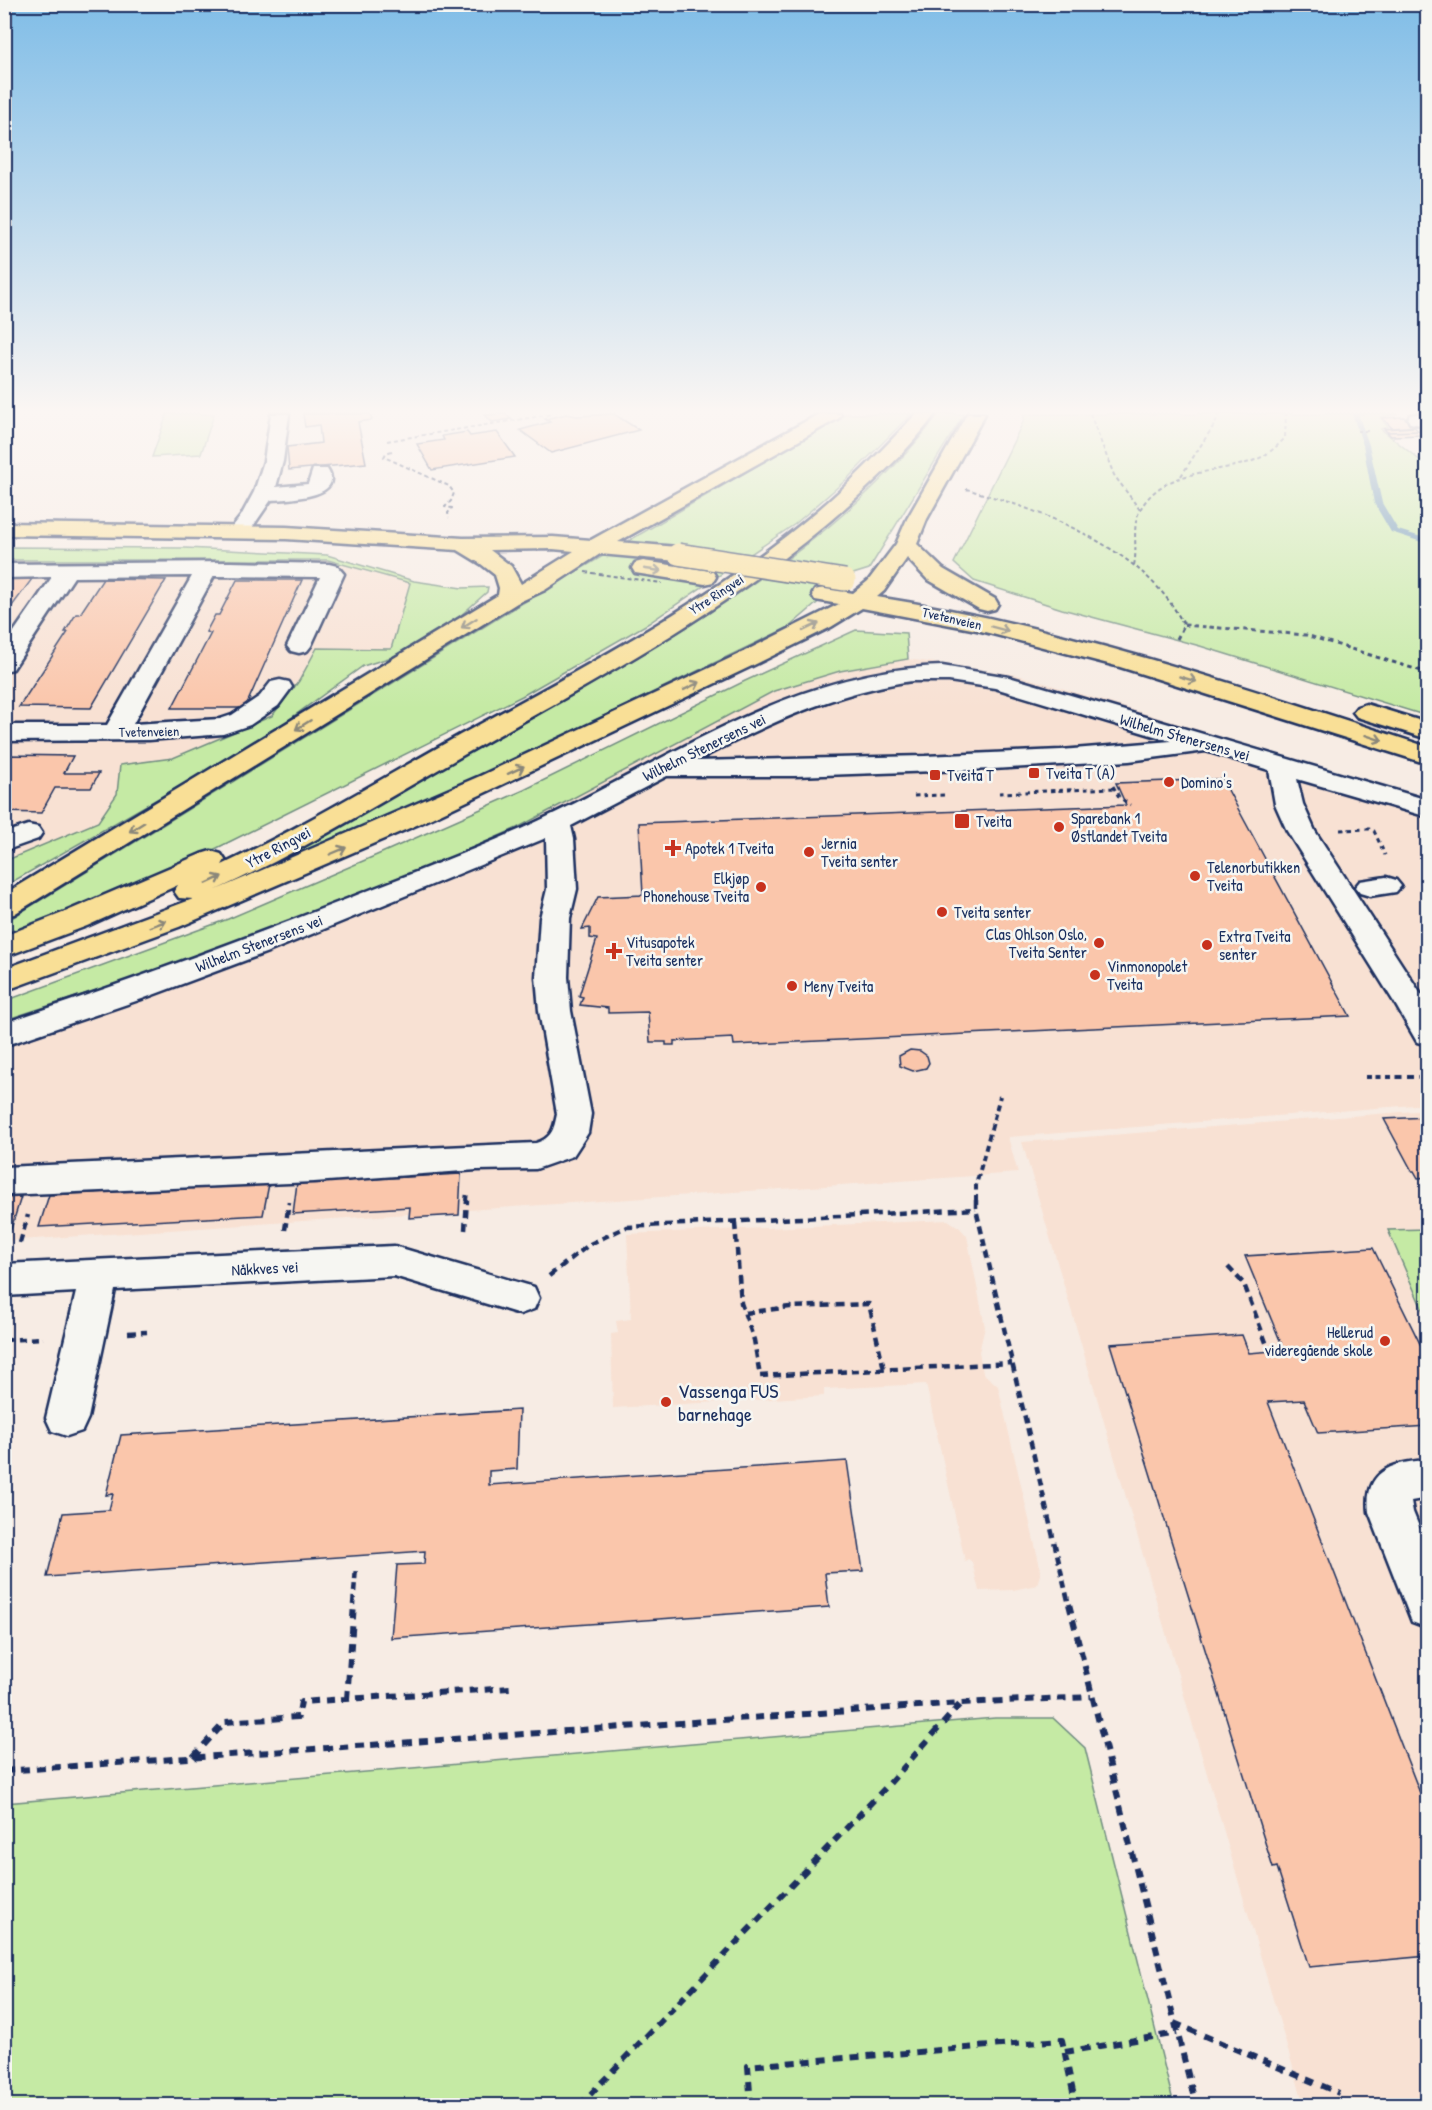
<svg xmlns="http://www.w3.org/2000/svg" width="1432" height="2110" font-family="'Patrick Hand',sans-serif">
	<rect width="100%" height="100%" fill="#f7ece4"/>
	<filter id="ink" filterUnits="userSpaceOnUse"><feTurbulence type="fractalNoise" baseFrequency=".0167" numOctaves="2"/><feDisplacementMap in="SourceGraphic" scale="12" xChannelSelector="R" yChannelSelector="G"/><feConvolveMatrix kernelMatrix="1 2 1 2 8 2 1 2 1" color-interpolation-filters="sRGB"/></filter>
	<g filter="url(#ink)">
		<!-- built -->
		<path fill="#f8e1d3" d="M 5,560 L 328,560 L 410,583 L 391,650 L 318,648 L 299,681 L 272,716 L 173,758 L 121,765 L 117,794 L 98,822 L 5,861 Z
			M 908,659 L 1018,675 L 1427,799 L 1427,1104 L 1008,1137 L 1018,1173 L 5,1241 L 5,1020 L 303,923 L 517,828 L 774,691 L 840,671 Z
			M 1427,1110 L 1427,2105 L 1304,2105 L 1022,1142 Z
			M 948,1220 L 960,1228 L 967,1236 L 985,1327 L 979,1352 L 983,1373 L 998,1386 L 1041,1571 L 1037,1585 L 1013,1590 L 979,1591 L 972,1562 L 968,1559 L 965,1561 L 926,1384 L 824,1389 L 824,1396 L 613,1408 L 611,1334 L 618,1333 L 616,1321 L 631,1319 L 627,1234 Z"/>
		<!-- green -->
		<path fill="#c5eaa4" stroke="#708c81" stroke-width="1.5" d="M 167,414 L 214,414 L 201,454 L 152,457 Z
			M 845,414 L 911,414 L 847,479 L 795,524 L 649,623 L 522,696 L 217,848 L 115,893 L 5,938 L 5,922 L 521,604 Z
			M 939,414 L 964,414 L 869,569 L 850,575 L 789,627 L 487,772 L 384,820 L 260,871 L 266,863 C 390,795 517,730 638,657 C 748,591 860,517 939,414 Z
			M 1024,414 L 1398,414 L 1380,417 L 1388,427 L 1381,429 L 1427,466 L 1427,716 L 1200,646 L 1062,609 L 974,581 L 954,563 L 1024,420 Z
			M 5,547 L 185,548 L 327,555 L 414,581 L 462,588 L 488,587 L 487,592 L 460,616 L 420,644 L 395,656 L 363,666 L 262,739 L 5,886 L 5,861 L 98,822 L 117,794 L 120,765 L 173,758 L 272,716 L 299,681 L 317,648 L 391,649 L 410,583 L 328,560 L 5,560 Z
			M 856,630 L 906,633 L 908,659 L 840,671 L 774,691 L 517,828 L 303,923 L 5,1020 L 5,1001 L 228,919 L 377,855 L 524,790 L 745,681 Z
			M 1427,1229 L 1428,1230 L 1427,1320 L 1388,1230 Z
			M 995,1718 L 1053,1718 L 1085,1748 L 1174,2105 L 5,2105 L 5,1803 Z"/>
		<g fill="none" stroke-linecap="round" stroke-linejoin="round">
			<!-- stream -->
			<path fill="#5a8caf" fill-rule="evenodd" d="M 1352,414 L 1358,414 L 1369,445 L 1382,503 L 1398,530 L 1428,539 L 1428,544 L 1391,532 L 1374,503 L 1363,445 Z"/>
		</g>
		<!-- building -->
		<path fill="#fac6ab" stroke="#1b2f5e" stroke-width="1.5" d="M 303,414 L 370,414 L 372,420 L 358,422 L 366,463 L 289,470 L 287,447 L 321,443 L 319,425 L 305,427 Z
			M 506,414 L 511,419 L 492,422 L 485,415 Z
			M 566,414 L 577,416 L 614,414 L 639,430 L 551,453 L 520,430 L 550,422 L 545,419 Z
			M 1404,417 L 1408,421 L 1414,421 L 1421,426 L 1392,428 L 1382,418 Z
			M 1414,427 L 1419,431 L 1387,432 L 1384,429 Z
			M 1419,431 L 1423,435 L 1391,436 L 1387,432 Z
			M 467,432 L 470,436 L 497,432 L 515,457 L 432,470 L 417,444 L 444,440 L 442,436 Z
			M 4,578 L 32,579 L 4,617 Z
			M 103,579 L 166,580 L 91,708 L 19,707 L 68,632 L 65,632 L 76,614 L 80,614 Z
			M 237,580 L 302,580 L 245,708 L 172,708 L 211,633 L 206,632 L 215,615 L 219,615 Z
			M 4,755 L 73,756 L 64,773 L 99,773 L 91,788 L 55,788 L 41,813 L 4,812 Z
			M 1222,779 L 1350,1016 L 734,1045 L 733,1038 L 674,1041 L 674,1045 L 666,1045 L 666,1042 L 650,1042 L 648,1012 L 608,1013 L 608,1008 L 580,1005 L 583,997 L 579,996 L 597,939 L 590,938 L 590,928 L 582,929 L 598,897 L 643,895 L 639,823 L 1126,805 L 1116,783 Z
			M 910,1050 L 920,1051 L 927,1056 L 929,1063 L 926,1068 L 913,1071 L 900,1066 L 899,1056 Z
			M 1428,1117 L 1428,1177 L 1418,1178 L 1414,1171 L 1412,1171 L 1384,1119 Z
			M 461,1174 L 459,1215 L 409,1218 L 410,1207 L 293,1214 L 297,1183 Z
			M 269,1184 L 263,1215 L 39,1227 L 49,1195 Z
			M 21,1197 L 11,1229 L 4,1229 L 4,1198 Z
			M 1373,1248 L 1428,1360 L 1428,1426 L 1318,1433 L 1304,1400 L 1268,1402 L 1420,1793 L 1428,1793 L 1428,1943 L 1423,1944 L 1428,1956 L 1309,1967 L 1277,1867 L 1273,1868 L 1110,1344 L 1242,1335 L 1249,1353 L 1284,1350 L 1245,1256 Z
			M 519,1410 L 517,1469 L 489,1471 L 489,1485 L 847,1461 L 863,1571 L 825,1573 L 829,1607 L 391,1638 L 397,1565 L 424,1564 L 425,1551 L 47,1577 L 63,1513 L 109,1510 L 113,1494 L 106,1495 L 121,1435 Z"/>
		<g fill="none" stroke-linecap="round" stroke-linejoin="round">
			<!-- minor casing -->
			<g stroke="#1b2f5e" stroke-width="5">
				<path id="minor" d="M 271,414 L 289,414 L 283,461 L 276,487 L 308,484 L 313,469 L 327,469 C 347,498 286,499 271,500 L 247,535 L 240,537 L 233,535 L 229,531 L 241,516 L 254,492 L 264,461 Z
					M 1416,414 L 1428,414 L 1428,426 L 1410,423 L 1408,419 L 1410,415 Z
					M 230,562 L 329,564 L 337,566 L 344,574 L 311,646 L 307,651 L 299,653 L 291,651 L 287,646 L 320,577 L 214,576 L 133,724 L 220,719 L 232,715 L 260,696 L 271,682 L 280,680 L 289,682 L 292,687 L 278,706 L 250,725 L 223,734 L 149,740 L 4,741 L 4,725 L 107,725 L 192,576 L 74,577 L 13,669 L 4,671 L 4,646 L 52,577 L 4,578 L 4,564 Z
					M 942,666 L 1009,677 L 1428,800 L 1428,817 L 1297,779 L 1303,804 L 1315,831 L 1428,1005 L 1428,1045 L 1417,1042 L 1394,1002 L 1287,831 L 1275,804 L 1269,770 L 1206,751 L 1129,761 L 993,769 L 795,776 L 667,776 L 571,826 L 574,839 L 577,889 L 570,918 L 568,977 L 571,1011 L 591,1114 L 588,1133 L 573,1156 L 536,1169 L 477,1170 L 314,1182 L 4,1195 L 4,1167 L 536,1143 C 552,1138 554,1129 557,1114 L 539,1011 L 536,977 L 540,918 L 547,889 L 546,838 L 268,952 L 142,999 L 4,1046 L 4,1023 C 120,985 234,943 347,899 C 405,876 464,854 521,829 C 658,768 786,670 942,666 ZM 912,681 L 949,681 L 995,688 L 1171,741 L 1061,750 L 925,756 L 696,761 C 765,725 834,692 912,681 Z
					M 28,825 L 38,827 L 42,833 L 38,839 L 4,851 L 4,833 Z
					M 1386,877 L 1396,880 L 1401,886 L 1396,892 L 1370,896 L 1360,893 L 1355,887 L 1360,881 Z
					M 394,1246 L 534,1287 L 539,1298 L 534,1309 L 520,1314 L 394,1276 L 115,1290 L 88,1418 L 82,1431 L 67,1436 L 52,1431 L 46,1418 L 76,1292 L 4,1296 L 4,1264 Z
					M 1428,1460 L 1428,1498 L 1411,1501 L 1413,1512 L 1428,1549 L 1428,1628 L 1412,1622 L 1369,1512 C 1364,1470 1393,1462 1428,1460 Z"/>
			</g>
			<!-- major casing -->
			<g stroke="#1b2f5e" stroke-width="5">
				<path id="major" d="M 819,414 L 841,414 L 839,418 L 618,542 L 678,547 L 686,549 L 689,554 L 686,559 L 678,561 L 600,554 L 545,590 L 517,603 L 14,914 L 4,916 L 4,894 L 498,595 L 499,588 L 495,575 L 481,564 L 458,550 L 286,539 L 4,535 L 4,523 L 286,527 L 463,538 L 553,537 L 591,540 ZM 553,549 L 574,551 L 521,584 L 511,566 L 490,550 Z
					M 916,414 L 935,414 C 914,444 884,472 857,497 C 742,603 602,677 467,753 C 384,800 303,851 216,890 L 480,776 L 739,654 L 839,604 L 815,600 L 812,595 L 815,590 L 823,588 L 853,593 L 868,581 L 896,544 L 907,519 L 967,414 L 985,414 L 927,519 L 917,544 L 943,569 L 995,599 L 998,604 L 995,609 L 987,611 L 979,609 L 927,579 L 907,558 L 884,591 L 877,597 C 1065,626 1247,688 1428,747 L 1428,764 L 1120,667 L 977,630 L 862,608 L 831,627 L 756,664 L 419,824 L 179,927 L 4,991 L 4,969 L 193,899 L 179,898 L 174,891 L 178,885 L 87,926 L 4,957 L 4,936 L 65,912 L 201,854 L 211,851 L 221,854 L 225,860 L 222,865 C 304,826 381,779 460,735 C 583,668 709,602 816,512 C 852,482 884,448 916,414 Z
					M 643,561 L 705,570 L 713,572 L 716,577 L 713,582 L 705,584 L 635,573 L 632,568 L 635,563 Z
					M 1366,704 L 1428,723 L 1428,739 L 1357,717 L 1353,712 L 1357,707 Z"/>
			</g>
			<!-- path-far4 -->
			<path stroke="#1b2f5e" stroke-width="2" stroke-dasharray="4 3" stroke-linecap="butt" d="M 1090,414 L 1114,475 L 1140,510
				M 1357,431 L 1369,431
				M 387,441 L 553,414
				M 392,451 L 386,453 L 384,457 L 449,486 L 454,493 L 451,501 L 445,507 L 452,508 L 448,513 L 449,518
				M 1181,476 L 1216,422 L 1218,414
				M 966,489 C 1041,510 1143,548 1181,620
				M 1134,565 C 1138,548 1131,526 1140,510 C 1163,467 1217,475 1255,460 C 1268,455 1276,447 1285,438 L 1286,414"/>
			<!-- path-far3 -->
			<path stroke="#1b2f5e" stroke-width="3" stroke-dasharray="4.5 4" stroke-linecap="butt" d="M 1184,625 L 1306,635 L 1428,673
				M 1177,639 L 1184,625 L 1181,619
				M 1113,786 L 1119,797 L 1130,805
				M 999,793 L 1114,788
				M 914,796 L 947,795
				M 1340,830 L 1369,829 L 1374,831 L 1385,855"/>
			<!-- path-far2 -->
			<path stroke="#1b2f5e" stroke-width="4" stroke-dasharray="6 4.5" stroke-linecap="butt" d="M 1365,1077 L 1428,1077
				M 466,1201 L 467,1191
				M 976,1201 L 976,1185 L 1000,1096"/>
			<!-- path-far1 -->
			<path stroke="#1b2f5e" stroke-width="4.5" stroke-dasharray="8 5" stroke-linecap="butt" d="M 976,1200 L 976,1209 L 1069,1605
				M 735,1223 L 741,1303 L 754,1340 L 760,1376 L 1012,1363
				M 285,1230 L 289,1202
				M 465,1230 L 467,1200
				M 20,1243 L 28,1215
				M 1228,1267 L 1244,1284 L 1267,1345
				M 549,1276 L 590,1244 L 626,1227 L 976,1209
				M 745,1313 L 790,1307 L 869,1304 L 884,1369
				M 128,1333 L 147,1332
				M 4,1340 L 43,1338
				M 353,1605 L 356,1568"/>
			<!-- path -->
			<path stroke="#1b2f5e" stroke-width="6" stroke-dasharray="9 7" stroke-linecap="butt" d="M 1069,1604 L 1196,2106
				M 347,1699 L 354,1604
				M 193,1757 L 225,1722 L 298,1717 L 301,1702 L 510,1688
				M 4,1771 L 961,1703 L 1091,1697
				M 1174,2023 L 1339,2093
				M 1065,2052 L 1177,2033
				M 579,2106 L 889,1784 L 961,1703
				M 751,2106 L 748,2066 L 1062,2040 L 1076,2106"/>
			<!-- minor -->
			<use href="#minor" fill="#f6f6f2" fill-rule="evenodd"/>
			<!-- major -->
			<use href="#major" fill="#f9df96" fill-rule="evenodd"/>
			<!-- major-bridge casing -->
			<g stroke="#1b2f5e" stroke-width="24" stroke-linecap="butt">
				<path id="major-bridge" d="M 678,554 L 845,580"/>
			</g>
			<!-- path-bridge -->
			<path stroke="#1b2f5e" stroke-width="2" stroke-dasharray="4 3" stroke-linecap="butt" d="M 585,572 L 662,583"/>
			<!-- major-bridge -->
			<use href="#major-bridge" stroke="#f9df96" stroke-width="21"/>
		</g>
		<!-- one-way arrows -->
		<defs><path id="oneway-shaft" d="M-6 0H5M1.5-3L5.5 0L1.5 3" fill="none" stroke-width="1.6" stroke-linecap="round" stroke-linejoin="round" transform="scale(1.5)"/></defs>
		<g stroke="#8a877a">
			<use href="#oneway-shaft" transform="translate(653 570) rotate(8)"/>
			<use href="#oneway-shaft" transform="translate(469 623) rotate(148)"/>
			<use href="#oneway-shaft" transform="translate(811 627) rotate(-26)"/>
			<use href="#oneway-shaft" transform="translate(1000 629) rotate(15)"/>
			<use href="#oneway-shaft" transform="translate(1188 679) rotate(16)"/>
			<use href="#oneway-shaft" transform="translate(692 686) rotate(-26)"/>
			<use href="#oneway-shaft" transform="translate(303 725) rotate(148)"/>
			<use href="#oneway-shaft" transform="translate(1374 738) rotate(18)"/>
			<use href="#oneway-shaft" transform="translate(516 770) rotate(-25)"/>
			<use href="#oneway-shaft" transform="translate(137 827) rotate(148)"/>
			<use href="#oneway-shaft" transform="translate(338 851) rotate(-23)"/>
			<use href="#oneway-shaft" transform="translate(214 880) rotate(-25)"/>
			<use href="#oneway-shaft" transform="translate(158 924) rotate(-21)"/>
		</g>
	</g>
	<!-- sky -->
	<linearGradient id="sky" x2="0" y2="1"><stop stop-color="#80bde7"/><stop offset="0.58" stop-color="#fbf6f3"/><stop offset="1" stop-color="#fbf6f3" stop-opacity="0"/></linearGradient>
	<rect width="1432" height="709" fill="url(#sky)"/>
	<!-- markers -->
	<g fill="#c8321e" stroke="#f6f6f2" stroke-width="2">
		<rect x="1028" y="767" width="12" height="12" rx="3"/>
		<rect x="929" y="769" width="12" height="12" rx="3"/>
		<circle cx="1169" cy="782" r="6"/>
		<rect x="954" y="813" width="16" height="16" rx="3"/>
		<circle cx="1059" cy="827" r="6"/>
		<path d="M670 839h6v6h6v6h-6v6h-6v-6h-6v-6h6z"/>
		<circle cx="809" cy="852" r="6"/>
		<circle cx="1195" cy="876" r="6"/>
		<circle cx="761" cy="887" r="6"/>
		<circle cx="942" cy="912" r="6"/>
		<circle cx="1099" cy="943" r="6"/>
		<circle cx="1207" cy="945" r="6"/>
		<path d="M611 942h6v6h6v6h-6v6h-6v-6h-6v-6h6z"/>
		<circle cx="1095" cy="975" r="6"/>
		<circle cx="792" cy="986" r="6"/>
		<circle cx="1385" cy="1341" r="6"/>
		<circle cx="666" cy="1402" r="6"/>
	</g>
	<g text-anchor="middle" dominant-baseline="central" stroke-width="5" stroke-linejoin="round" paint-order="stroke">
		<!-- far-street labels -->
		<g font-size="14" fill="#1b2f5e" stroke="#f6f6f2">
			<text transform="translate(716 594) rotate(-33)">Ytre Ringvei</text>
			<text transform="translate(952 618) rotate(13)">Tvetenveien</text>
			<text transform="translate(149 731) rotate(-1)">Tvetenveien</text>
		</g>
		<!-- street labels -->
		<g font-size="16" fill="#1b2f5e" stroke="#f6f6f2">
			<text transform="translate(1185 737) rotate(16)">Wilhelm Stenersens vei</text>
			<text transform="translate(704 747) rotate(-26)">Wilhelm Stenersens vei</text>
			<text transform="translate(278 847) rotate(-28)">Ytre Ringvei</text>
			<text transform="translate(259 943) rotate(-21)">Wilhelm Stenersens vei</text>
			<text transform="translate(265 1268) rotate(-3)">Nåkkves vei</text>
		</g>
		<!-- poi labels -->
		<g font-size="16" fill="#1b2f5e" stroke="#f6f6f2" text-anchor="start">
			<text x="1046" y="773">Tveita T (A)</text>
			<text x="947" y="775">Tveita T</text>
			<text x="1181" y="782">Domino's</text>
			<text x="1071" y="818">Sparebank 1<tspan x="1071" dy="18">Østlandet Tveita</tspan></text>
			<text x="976" y="821">Tveita</text>
			<text x="821" y="843">Jernia<tspan x="821" dy="18">Tveita senter</tspan></text>
			<text x="685" y="848">Apotek 1 Tveita</text>
			<text x="1207" y="867">Telenorbutikken<tspan x="1207" dy="18">Tveita</tspan></text>
			<text x="749" y="878" text-anchor="end">Elkjøp<tspan x="749" dy="18">Phonehouse Tveita</tspan></text>
			<text x="954" y="912">Tveita senter</text>
			<text x="1087" y="934" text-anchor="end">Clas Ohlson Oslo,<tspan x="1087" dy="18">Tveita Senter</tspan></text>
			<text x="1219" y="936">Extra Tveita<tspan x="1219" dy="18">senter</tspan></text>
			<text x="626" y="942">Vitusapotek<tspan x="626" dy="18">Tveita senter</tspan></text>
			<text x="1107" y="966">Vinmonopolet<tspan x="1107" dy="18">Tveita</tspan></text>
			<text x="804" y="986">Meny Tveita</text>
			<text x="1373" y="1332" text-anchor="end">Hellerud<tspan x="1373" dy="18">videregående skole</tspan></text>
		</g>
		<!-- near-poi labels -->
		<g font-size="20" fill="#1b2f5e" stroke="#f6f6f2" text-anchor="start">
			<text x="678" y="1390">Vassenga FUS<tspan x="678" dy="23">barnehage</tspan></text>
		</g>
	</g>
	<!-- margin -->
	<rect width="1432" height="2110" fill="none" stroke="#f6f6f2" stroke-width="24"/>
	<rect x="12" y="12" width="1408" height="2086" fill="none" stroke="#1b2f5e" stroke-width="2" filter="url(#ink)"/>
</svg>
